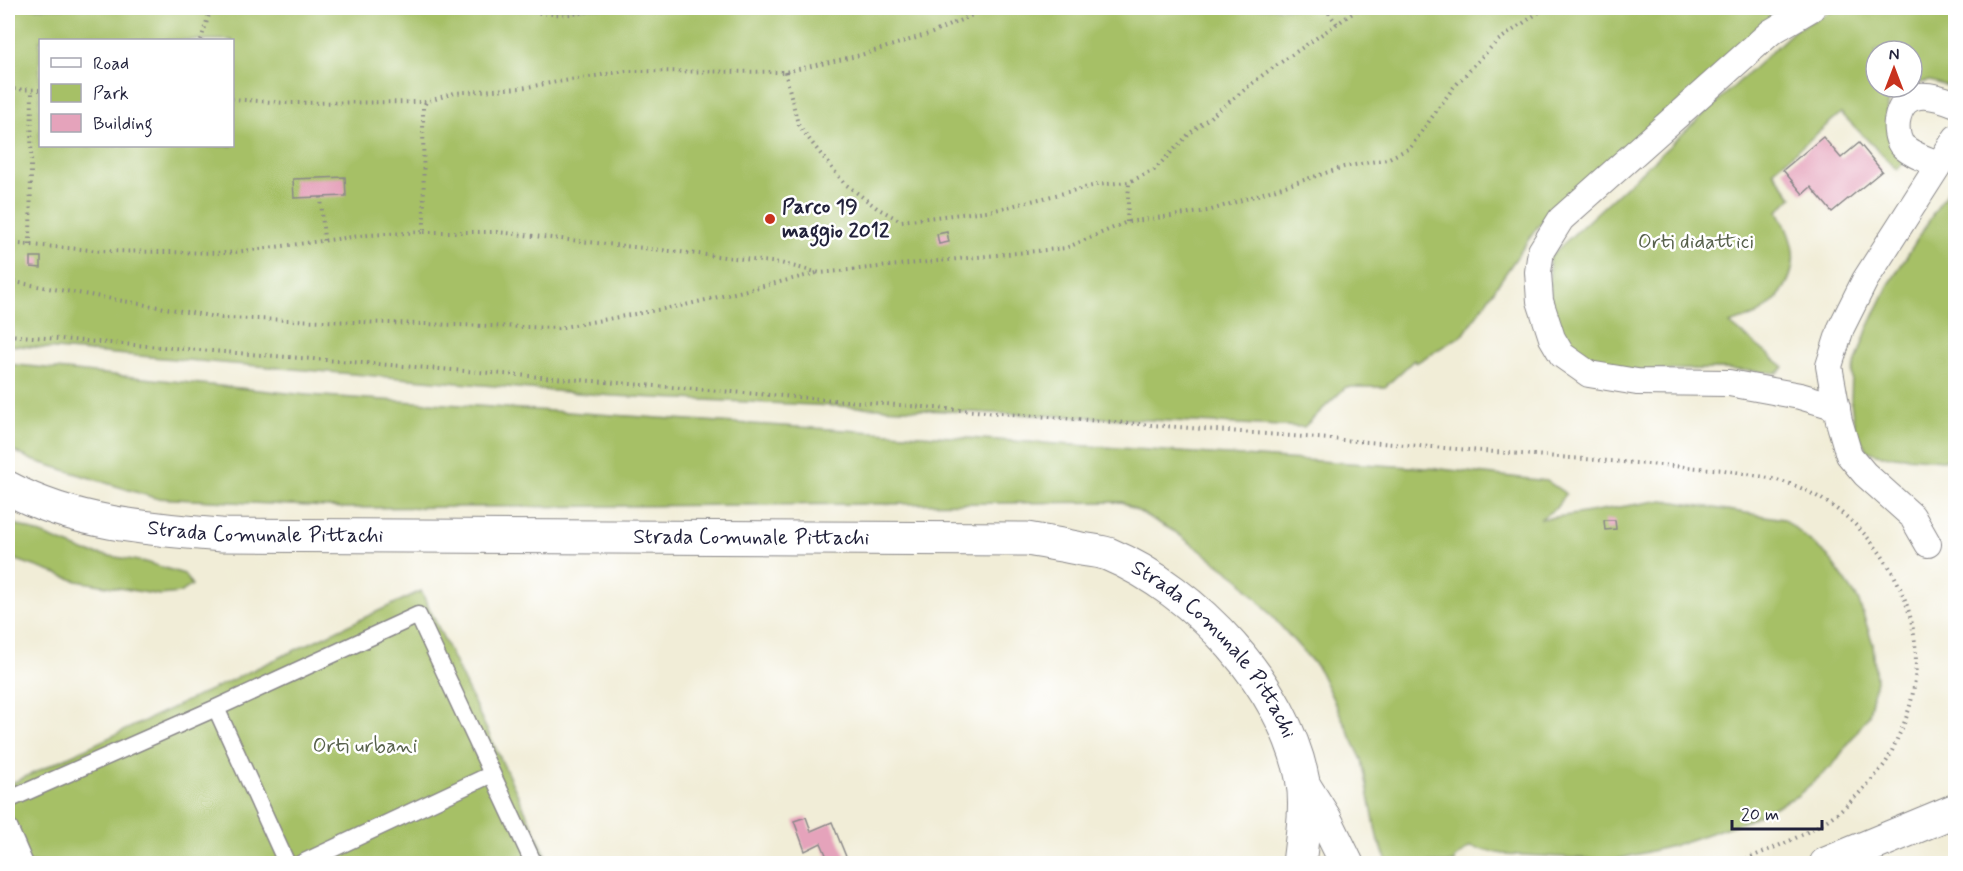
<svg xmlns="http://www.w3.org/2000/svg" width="1963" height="871" font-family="Mynerve,sans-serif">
	<rect width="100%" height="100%" fill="#fff"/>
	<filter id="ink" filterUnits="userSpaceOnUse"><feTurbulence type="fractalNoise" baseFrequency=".0167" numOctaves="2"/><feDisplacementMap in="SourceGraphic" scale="12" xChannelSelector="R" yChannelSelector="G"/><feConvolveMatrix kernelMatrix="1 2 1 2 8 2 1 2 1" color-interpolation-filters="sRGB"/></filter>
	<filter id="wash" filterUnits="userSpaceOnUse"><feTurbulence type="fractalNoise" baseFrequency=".008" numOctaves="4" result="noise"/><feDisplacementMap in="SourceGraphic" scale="24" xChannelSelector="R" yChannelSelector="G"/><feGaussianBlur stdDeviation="1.35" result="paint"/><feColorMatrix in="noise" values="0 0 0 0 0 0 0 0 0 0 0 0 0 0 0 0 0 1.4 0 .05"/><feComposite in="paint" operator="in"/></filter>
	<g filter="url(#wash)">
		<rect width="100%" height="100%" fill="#f1edd7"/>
		<!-- green -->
		<path fill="#a6c066" stroke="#647150" stroke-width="1.5" fill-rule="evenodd" d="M 8,8 L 1794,8 L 1768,25 L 1538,226 L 1464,334 L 1416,363 L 1414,360 L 1385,387 L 1346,387 L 1304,427 L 613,396 L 8,345 ZM 40,40 L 232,40 L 232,146 L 40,146 Z
			M 1844,8 L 1955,8 L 1955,88 L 1930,81 L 1912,84 L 1912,51 L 1876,51 L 1876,87 L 1905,87 C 1901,89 1896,91 1893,94 C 1878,110 1899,144 1905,161 L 1897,170 L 1841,113 L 1773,171 L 1792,197 L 1778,211 C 1795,242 1802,267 1778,297 C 1771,304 1765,311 1756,315 C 1748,319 1738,320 1730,324 L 1784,367 L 1778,373 L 1724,369 L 1629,370 L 1595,363 L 1570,343 L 1557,327 L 1551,307 L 1549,257 L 1795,30 L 1828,13 Z
			M 1955,179 L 1955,461 L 1880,455 L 1868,451 L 1855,431 L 1851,402 L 1852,373 L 1867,330 L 1888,286 Z
			M 8,364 L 307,395 L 1441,469 L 1547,481 L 1566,494 L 1556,508 L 1540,519 L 1571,515 L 1663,500 L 1784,519 L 1828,556 L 1858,599 L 1873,644 L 1876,680 L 1869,715 L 1833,765 L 1797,796 L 1746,821 L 1672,846 L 1614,860 L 1503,854 L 1470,847 L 1455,859 L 1455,863 L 1388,863 L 1377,837 L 1362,760 L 1318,668 L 1238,578 L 1175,532 L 1122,502 L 347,508 L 155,498 L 32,460 L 8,448 Z
			M 8,521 L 86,552 L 145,562 L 184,574 L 192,585 L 180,593 L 160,595 L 77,581 L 8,557 Z
			M 421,591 L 550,863 L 14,863 L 8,850 L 8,785 Z"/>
		<g id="blocks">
			<!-- building -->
			<path fill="#e5a3bb" d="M 1823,137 L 1841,158 L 1859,143 L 1882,171 L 1832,212 L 1811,187 L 1803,194 L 1783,170 Z
				M 345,177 L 346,196 L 294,198 L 293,179 Z
				M 947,232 L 949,242 L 939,244 L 937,234 Z
				M 31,257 L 41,257 L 41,268 L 31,267 Z
				M 1604,520 L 1615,520 L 1616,529 L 1605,530 Z
				M 806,817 L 811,831 L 832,822 L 849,864 L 830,864 L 821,843 L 805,851 L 794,821 Z"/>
		</g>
	</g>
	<g filter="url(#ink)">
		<use href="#blocks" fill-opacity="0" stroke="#8a8889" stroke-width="1.5"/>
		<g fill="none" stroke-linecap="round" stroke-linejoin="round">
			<!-- service casing -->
			<g stroke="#8a8889" stroke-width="19">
				<path id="service" d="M 216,708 L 287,864
					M 8,800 L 216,708 L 418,615 L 534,864
					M 8,825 L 25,864
					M 300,864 L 492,774"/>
			</g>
			<!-- pedestrian casing -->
			<g stroke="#8a8889" stroke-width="28">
				<path id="pedestrian" d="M 1812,8 L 1771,32 L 1561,219 L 1541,251 L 1538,272 L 1540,301 L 1552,338 L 1562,355 L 1589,374 L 1637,382 L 1729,383 L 1800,396 L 1837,407
					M 1938,164 C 1926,159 1909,154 1901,144 C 1897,138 1896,128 1897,121 C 1903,87 1931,94 1956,104
					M 1928,544 L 1912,516 L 1865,474 L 1849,455 L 1839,421 L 1829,366 L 1841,328 L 1865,280 L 1956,138"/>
			</g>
			<!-- tertiary casing -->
			<g stroke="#8a8889" stroke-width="35">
				<g id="tertiary">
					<path id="s1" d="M 8,488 C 73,523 148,529 221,535 L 1027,539 C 1045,542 1063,545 1081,549 C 1089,550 1099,551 1108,554 C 1196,591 1285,686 1303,782 C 1307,808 1302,837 1299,864"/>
					<path d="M 1303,784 L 1325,819 L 1347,864"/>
					<path d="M 1826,864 L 1956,810"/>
				</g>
			</g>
			<!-- path -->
			<path stroke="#8a8889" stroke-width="4" stroke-dasharray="1.5 4.5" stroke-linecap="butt" d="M 503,8 C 536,12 568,20 600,8
				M 1325,8 L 1337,24
				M 201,40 L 211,8
				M 785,72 L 798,124 L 812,143 L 844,183 L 877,208 L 901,221 L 995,210 L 1096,185 L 1129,182 L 1154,170 L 1189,134 L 1264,74 L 1360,8
				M 8,89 L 40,90
				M 232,99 L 286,103 L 426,102
				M 321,197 L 324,241
				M 1127,222 L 1129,182
				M 424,232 L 497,232 L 780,263 L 820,273 L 1066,248 L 1127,222 L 1208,211 L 1344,167 L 1387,159 L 1410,148 L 1453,88 L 1496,42 L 1545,8
				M 8,243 L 102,251 L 228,253 L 368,235 L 424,232 L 423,108 L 426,102 L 454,93 L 520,88 L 626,71 L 785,72 L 861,55 L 932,33 L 988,8
				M 30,245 L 32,89
				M 8,281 L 222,318 L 558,328 L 685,305 L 817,273
				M 8,335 L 1724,470 C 1752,475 1781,478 1807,491 C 1897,536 1944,644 1898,737 C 1894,746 1890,757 1884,765 C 1867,787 1844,810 1821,824 C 1794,841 1763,852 1734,864"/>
			<!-- service -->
			<use href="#service" stroke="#fff" stroke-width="16"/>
			<!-- pedestrian -->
			<use href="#pedestrian" stroke="#fff" stroke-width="26"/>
			<!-- tertiary -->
			<use href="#tertiary" stroke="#fff" stroke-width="33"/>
		</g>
	</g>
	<!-- markers -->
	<circle fill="#c8321e" stroke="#fff" stroke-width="2" cx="770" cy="219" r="6"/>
	<g text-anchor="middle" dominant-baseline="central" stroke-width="5" stroke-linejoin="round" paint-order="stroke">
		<!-- poi labels -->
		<g font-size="21" font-weight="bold" fill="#22223b" stroke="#fff" text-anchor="start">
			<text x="782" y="207">Parco 19<tspan x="782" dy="24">maggio 2012</tspan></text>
		</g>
		<!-- park labels -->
		<g font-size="21" fill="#57614c" stroke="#fff">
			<text x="1696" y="242">Orti didattici</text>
			<text x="365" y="746">Orti urbani</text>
		</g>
		<!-- street labels -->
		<g font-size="21" fill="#22223b" stroke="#fff">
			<text stroke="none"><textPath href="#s1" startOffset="264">Strada Comunale Pittachi</textPath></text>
			<text stroke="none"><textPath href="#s1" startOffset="750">Strada Comunale Pittachi</textPath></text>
			<text stroke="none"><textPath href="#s1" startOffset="1254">Strada Comunale Pittachi</textPath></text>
		</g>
	</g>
	<!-- margin -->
	<rect width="1963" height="871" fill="none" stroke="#fff" stroke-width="30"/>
	<!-- legend -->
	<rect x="39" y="39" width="195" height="108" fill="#ffffff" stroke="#a7a7b1" stroke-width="1.5"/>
	<rect x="51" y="58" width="30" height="9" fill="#ffffff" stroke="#a7a7b1" stroke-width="1.5"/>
	<text x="93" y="69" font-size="18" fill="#22223b">Road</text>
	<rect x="51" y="84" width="30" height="18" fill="#a6c066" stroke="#a7a7b1" stroke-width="1.5"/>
	<text x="93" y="99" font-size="18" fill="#22223b">Park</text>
	<rect x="51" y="114" width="30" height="18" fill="#e5a3bb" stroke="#a7a7b1" stroke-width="1.5"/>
	<text x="93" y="129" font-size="18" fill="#22223b">Building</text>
	<!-- north arrow -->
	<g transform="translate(1894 69)"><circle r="28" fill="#ffffff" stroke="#a7a7b1" stroke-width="1.5"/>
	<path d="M0-4.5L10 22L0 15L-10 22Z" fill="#c8321e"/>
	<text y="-9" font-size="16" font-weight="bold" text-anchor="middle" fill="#22223b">N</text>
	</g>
	<!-- scale -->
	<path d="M1732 820v9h90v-9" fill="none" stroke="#22223b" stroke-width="3"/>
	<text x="1741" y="820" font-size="18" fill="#22223b" stroke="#ffffff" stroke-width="4.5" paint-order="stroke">20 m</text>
</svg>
